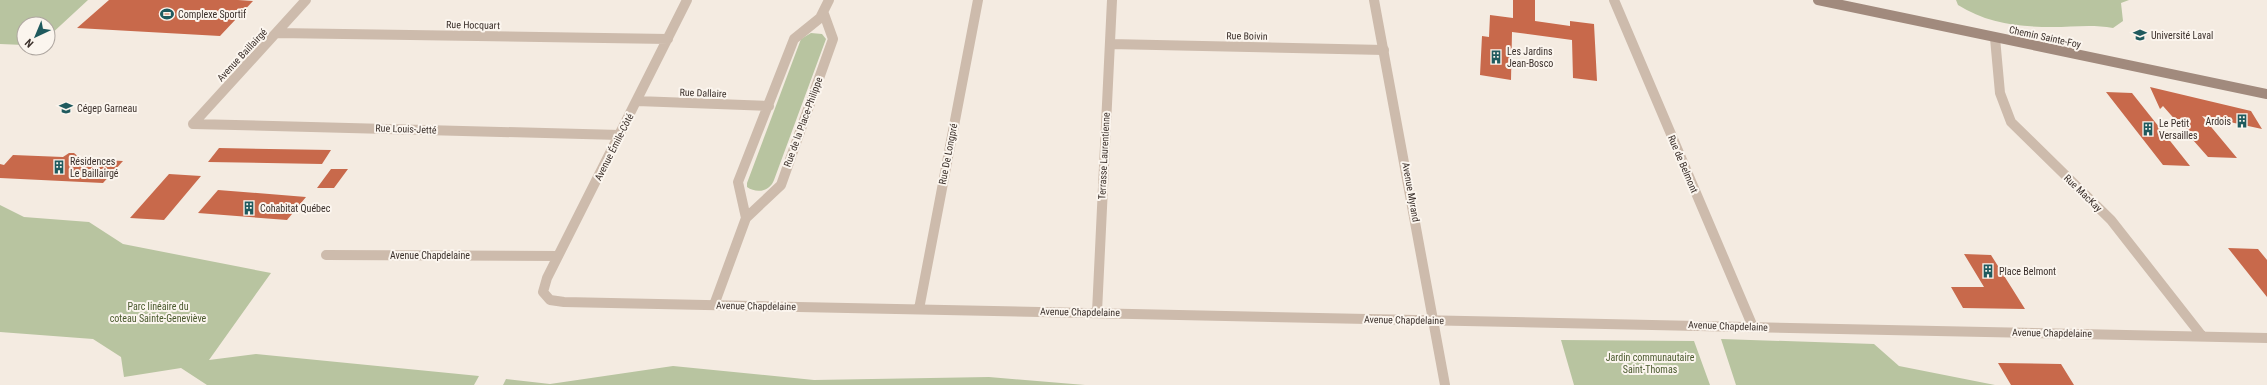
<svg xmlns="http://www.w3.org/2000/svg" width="2267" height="385" font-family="'Roboto Condensed',sans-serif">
	<rect width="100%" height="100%" fill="#f4ebe1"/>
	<!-- green -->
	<path fill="#b8c4a0" d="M 0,0 L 88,0 L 48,37 L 48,24 L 24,24 L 24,45 L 0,44 Z
		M 1956,0 L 2129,0 L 2121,3 L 2123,21 L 2113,28 C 2092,24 2073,27 2052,27 C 2019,27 1986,23 1958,5 Z
		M 811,33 L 822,34 L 826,39 L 774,180 C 770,191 757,194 747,187 L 747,183 L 801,39 Z
		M 0,205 L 24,217 L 89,222 L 123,244 L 271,273 L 209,360 L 256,354 L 479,376 L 474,385 L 207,385 L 181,368 L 124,377 L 121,357 L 93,339 L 0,332 Z
		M 1721,339 L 1874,344 L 1899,366 L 1995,385 L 1736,385 Z
		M 1561,340 L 1694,341 L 1710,385 L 1574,385 Z
		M 673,366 L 814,380 L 989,377 L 1085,385 L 503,385 L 506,379 L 550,384 Z"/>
	<!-- building -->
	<path fill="#c8694b" d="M 109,0 L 238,0 L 253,1 L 220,36 L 77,28 Z
		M 1513,0 L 1535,0 L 1535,21 L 1570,26 L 1570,21 L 1594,24 L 1597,81 L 1573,78 L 1572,40 L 1512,32 L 1511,80 L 1480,75 L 1482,36 L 1489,37 L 1490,15 L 1513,18 Z
		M 2150,87 L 2251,111 L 2262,129 L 2202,116 L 2237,158 L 2208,157 L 2163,106 L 2160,109 Z
		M 2106,92 L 2132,93 L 2190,166 L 2163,165 Z
		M 219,148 L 331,150 L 322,164 L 208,162 Z
		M 69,153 L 74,153 L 81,159 L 123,161 L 103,183 L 0,178 L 0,164 L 4,165 L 13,155 L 63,157 Z
		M 331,169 L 348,169 L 334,188 L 317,188 Z
		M 169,174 L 201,176 L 164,220 L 130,218 Z
		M 218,190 L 306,197 L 287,220 L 198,213 Z
		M 2228,248 L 2258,249 L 2267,260 L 2267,297 Z
		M 1964,254 L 1991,255 L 2025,309 L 1963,308 L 1951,287 L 1984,287 Z
		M 1998,363 L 2061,364 L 2074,385 L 2011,385 Z"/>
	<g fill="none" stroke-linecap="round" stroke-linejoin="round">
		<!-- minor -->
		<path stroke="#cdbbac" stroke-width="10" d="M 687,0 L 547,278 L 543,292 L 550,300 L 564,302 L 2267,338
			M 1614,0 L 1753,327
			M 277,33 L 668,39
			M 1995,38 L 2000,93 L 2011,122 L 2111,220 L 2202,336
			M 1110,44 L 1384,50
			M 637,101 L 769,106
			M 193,124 L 620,135
			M 193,124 L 306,0
			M 746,218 L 738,182 L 794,39 L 820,18 L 829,0
			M 326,255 L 558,256
			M 714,305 L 746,218 L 781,185 L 833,39 L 824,14
			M 919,309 L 978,0
			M 1097,312 L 1112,0"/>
		<!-- tertiary -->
		<path stroke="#cdbbac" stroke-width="10" d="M 1374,0 L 1445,385"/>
		<!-- secondary -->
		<path stroke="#a18a7d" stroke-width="10" d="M 1818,0 L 2267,94"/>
	</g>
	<!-- icons -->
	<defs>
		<g id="stadium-bare" transform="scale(1.08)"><path d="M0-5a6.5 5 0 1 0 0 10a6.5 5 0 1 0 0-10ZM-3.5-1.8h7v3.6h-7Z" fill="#1f5a5e" stroke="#fbf5ee" stroke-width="2.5" paint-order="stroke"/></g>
		<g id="university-bare" transform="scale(1.08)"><path d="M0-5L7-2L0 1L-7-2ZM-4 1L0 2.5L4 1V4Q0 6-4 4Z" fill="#1f5a5e" stroke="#fbf5ee" stroke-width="2.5" paint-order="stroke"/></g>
		<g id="building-bare" transform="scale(1.08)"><path d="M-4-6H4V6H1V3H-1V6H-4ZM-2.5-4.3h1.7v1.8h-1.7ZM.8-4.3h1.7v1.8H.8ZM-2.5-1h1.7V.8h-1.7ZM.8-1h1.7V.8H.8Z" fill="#1f5a5e" stroke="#fbf5ee" stroke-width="2.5" paint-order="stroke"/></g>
	</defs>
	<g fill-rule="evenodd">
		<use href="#stadium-bare" x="167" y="14"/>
		<use href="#university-bare" x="2140" y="35"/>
		<use href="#building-bare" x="1496" y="57"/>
		<use href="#university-bare" x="66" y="108"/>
		<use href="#building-bare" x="2242" y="121"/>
		<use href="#building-bare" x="2148" y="129"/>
		<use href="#building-bare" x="59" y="167"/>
		<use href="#building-bare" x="249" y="208"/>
		<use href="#building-bare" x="1988" y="271"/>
	</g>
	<g text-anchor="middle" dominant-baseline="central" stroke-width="4" stroke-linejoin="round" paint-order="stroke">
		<!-- poi labels -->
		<g font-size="10" fill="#3b302b" stroke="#fbf5ee" text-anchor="start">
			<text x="178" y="14">Complexe Sportif</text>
			<text x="2151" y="35">Université Laval</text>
			<text x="1507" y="51">Les Jardins<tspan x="1507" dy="12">Jean-Bosco</tspan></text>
			<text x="77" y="108">Cégep Garneau</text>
			<text x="2231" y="121" text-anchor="end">Ardois</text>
			<text x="2159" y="123">Le Petit<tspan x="2159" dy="12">Versailles</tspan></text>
			<text x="70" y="161">Résidences<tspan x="70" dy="12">Le Baillairgé</tspan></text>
			<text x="260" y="208">Cohabitat Québec</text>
			<text x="1999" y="271">Place Belmont</text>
		</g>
		<!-- street labels -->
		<g font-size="10" fill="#3b302b" stroke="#fbf5ee">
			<text transform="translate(473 25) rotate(1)">Rue Hocquart</text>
			<text transform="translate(1247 36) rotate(1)">Rue Boivin</text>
			<text transform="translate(2045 37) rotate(12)">Chemin Sainte-Foy</text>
			<text transform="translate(242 55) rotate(-47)">Avenue Baillairgé</text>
			<text transform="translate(703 93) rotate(2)">Rue Dallaire</text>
			<text transform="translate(803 122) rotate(-70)">Rue de la Place-Philippe</text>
			<text transform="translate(406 129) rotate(2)">Rue Louis-Jetté</text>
			<text transform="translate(614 147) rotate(-63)">Avenue Émile-Côté</text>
			<text transform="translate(948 154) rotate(-79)">Rue De Longpré</text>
			<text transform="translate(1104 156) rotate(-87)">Terrasse Laurentienne</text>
			<text transform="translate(1683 164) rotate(67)">Rue de Belmont</text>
			<text transform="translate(1411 192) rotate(80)">Avenue Myrand</text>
			<text transform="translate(2083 193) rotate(44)">Rue MacKay</text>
			<text x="430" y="255">Avenue Chapdelaine</text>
			<text transform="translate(756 306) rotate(1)">Avenue Chapdelaine</text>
			<text transform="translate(1080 312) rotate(1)">Avenue Chapdelaine</text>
			<text transform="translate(1404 320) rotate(1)">Avenue Chapdelaine</text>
			<text transform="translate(1728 326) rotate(2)">Avenue Chapdelaine</text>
			<text transform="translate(2052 333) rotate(1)">Avenue Chapdelaine</text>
		</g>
		<!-- park labels -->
		<g font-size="10" fill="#4a5a2e" stroke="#fbf5ee">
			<text x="158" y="306">Parc linéaire du<tspan x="158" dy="12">coteau Sainte-Geneviève</tspan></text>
			<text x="1650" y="357">Jardin communautaire<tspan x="1650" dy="12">Saint-Thomas</tspan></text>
		</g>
	</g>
	<!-- north arrow -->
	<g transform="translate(36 36) rotate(224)"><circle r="19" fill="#fbf5ee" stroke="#aea6a0"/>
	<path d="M0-3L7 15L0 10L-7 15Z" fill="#1f5a5e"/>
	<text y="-6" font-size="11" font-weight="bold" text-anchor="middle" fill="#3b302b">N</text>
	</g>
</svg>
